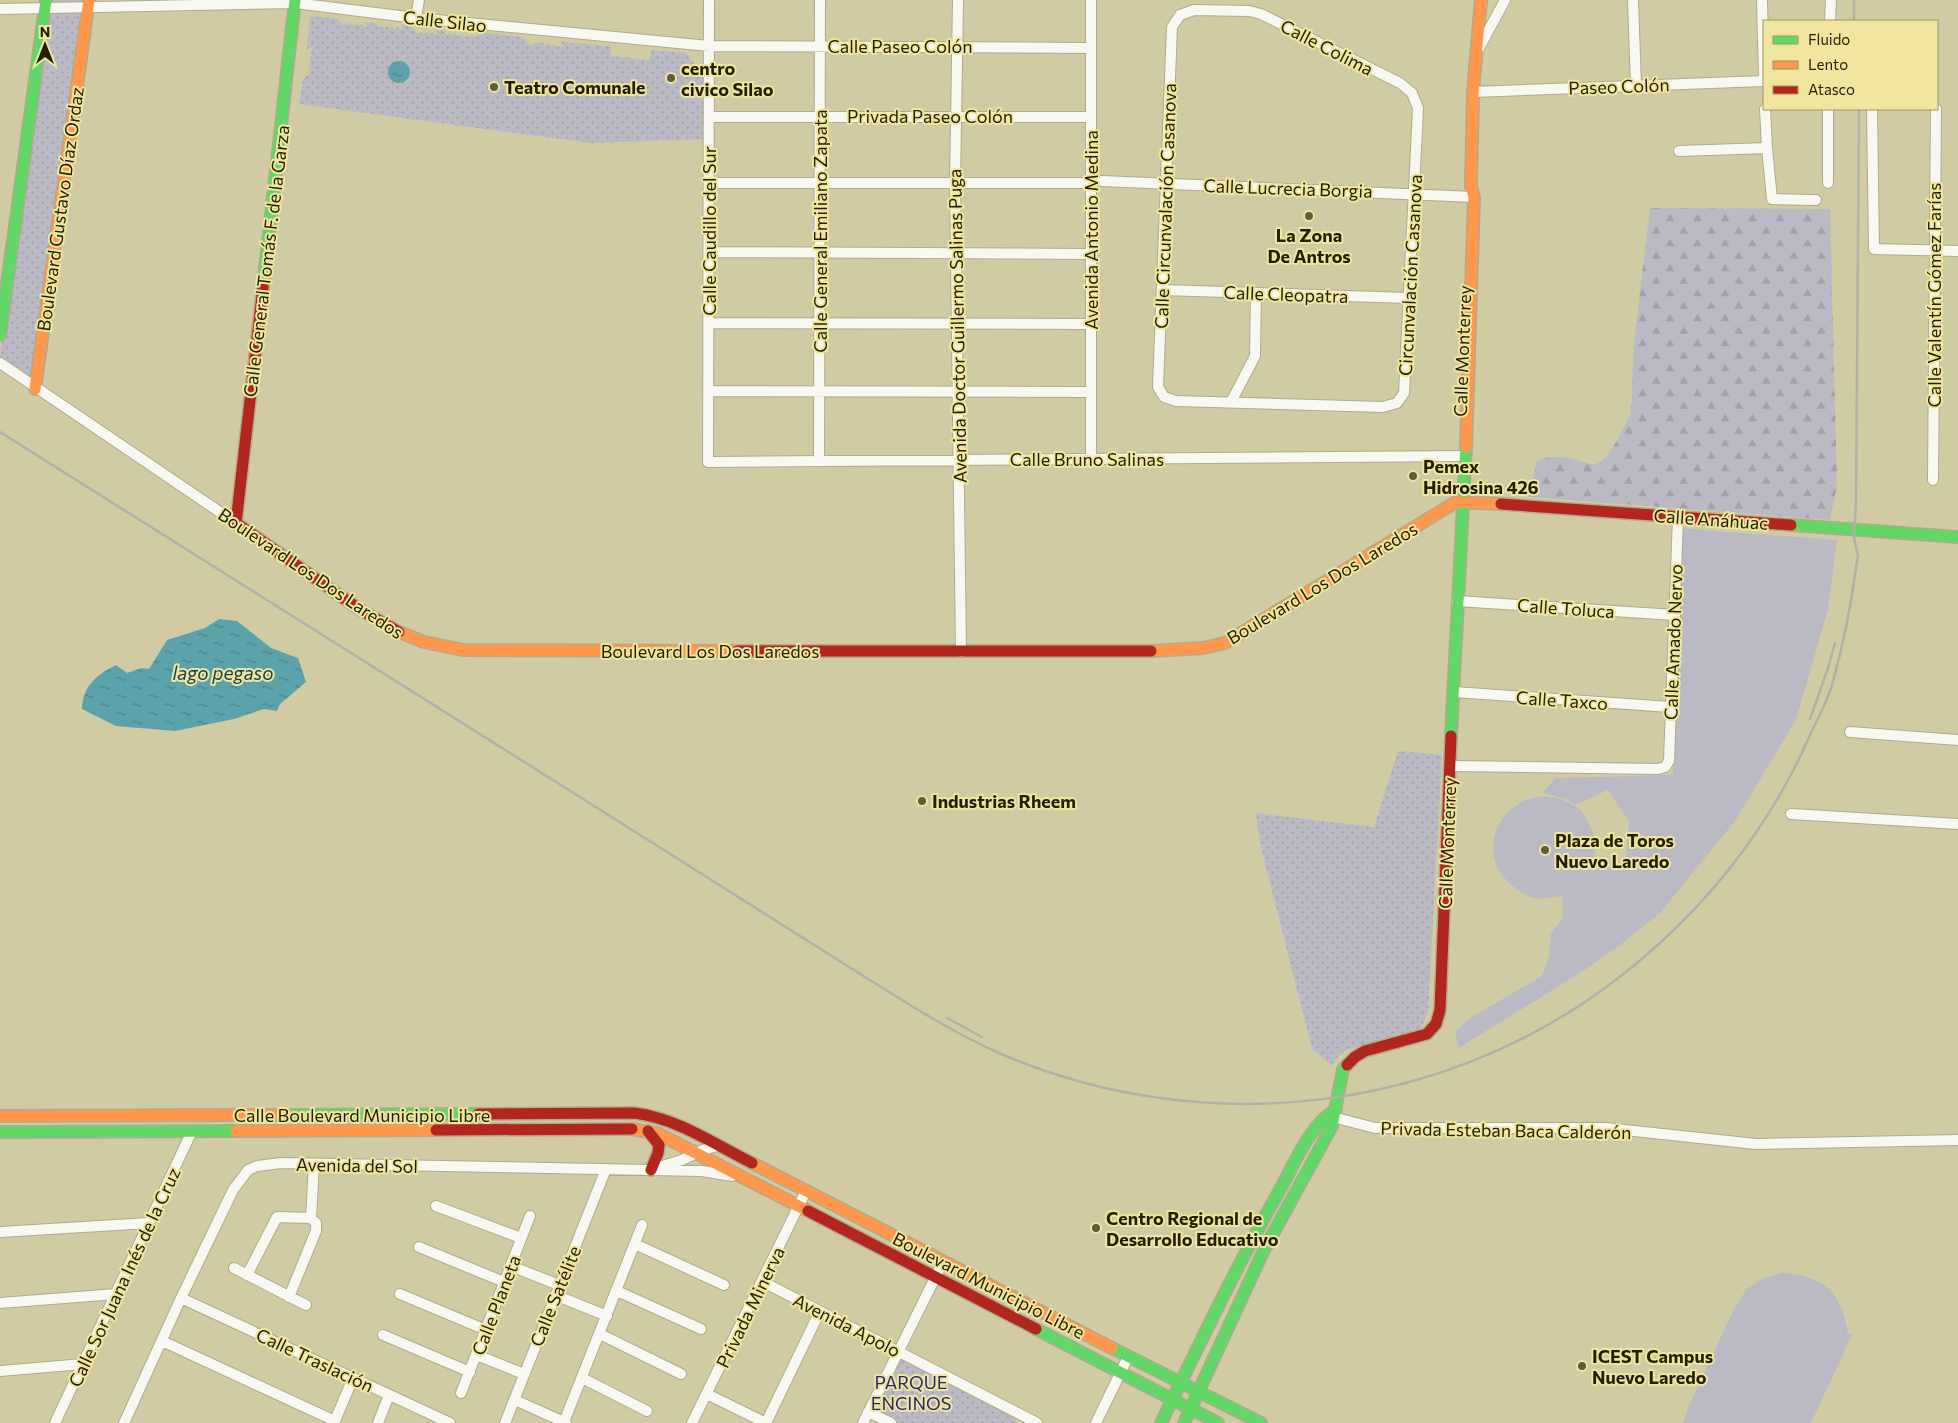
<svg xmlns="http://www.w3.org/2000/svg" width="1958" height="1423" font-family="Commissioner,sans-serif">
	<defs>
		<pattern id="forest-firs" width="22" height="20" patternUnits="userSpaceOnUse" patternTransform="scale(1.25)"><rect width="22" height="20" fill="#bbbac4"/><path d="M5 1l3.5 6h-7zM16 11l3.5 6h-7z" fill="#a19fa7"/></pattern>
		<pattern id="park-dots" width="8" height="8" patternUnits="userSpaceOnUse" patternTransform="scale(1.25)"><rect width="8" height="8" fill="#bbbac4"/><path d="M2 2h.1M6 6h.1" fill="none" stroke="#a19fa7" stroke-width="1.8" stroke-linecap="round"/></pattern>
		<pattern id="water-ripples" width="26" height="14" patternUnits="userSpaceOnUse" patternTransform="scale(1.25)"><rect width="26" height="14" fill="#5ba2aa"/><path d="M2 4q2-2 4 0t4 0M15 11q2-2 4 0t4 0" fill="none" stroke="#4b8388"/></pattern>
	</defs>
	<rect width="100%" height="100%" fill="#d1cba4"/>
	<!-- grass -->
	<path fill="#bbbac4" d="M 1678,528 L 1837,540 L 1828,609 L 1796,720 L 1735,821 L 1660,913 L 1619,946 L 1583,971 L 1459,1048 L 1455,1032 L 1470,1018 L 1542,976 L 1549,956 L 1551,933 L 1563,918 L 1562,896 C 1554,897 1543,900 1535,898 C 1524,896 1517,890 1509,883 C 1464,839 1523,769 1578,808 C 1582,811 1584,815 1587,820 C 1597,838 1597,847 1592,867 L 1625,868 L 1629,822 L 1608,790 L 1575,805 L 1567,799 L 1543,793 L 1555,778 L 1673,775 Z
		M 1782,1273 C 1824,1276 1841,1291 1848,1333 L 1852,1335 L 1811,1423 L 1683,1423 L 1688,1408 L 1733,1311 L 1746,1290 L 1763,1278 Z"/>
	<!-- forest -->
	<path fill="url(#forest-firs)" d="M 1650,208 L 1830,209 L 1837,485 L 1830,520 L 1529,497 L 1537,461 C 1557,452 1575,460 1595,465 L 1607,457 L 1619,437 L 1631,413 L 1634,342 Z"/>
	<!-- park -->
	<path fill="url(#park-dots)" d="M 51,0 L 88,0 L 36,383 L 0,359 L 0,356 Z
		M 310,16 L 338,19 L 343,25 L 346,22 L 348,25 L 351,23 L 354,26 L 357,24 L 359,26 L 362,24 L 366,28 L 368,26 L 365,22 L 374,23 L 379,28 L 381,25 L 384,28 L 387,26 L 389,29 L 392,26 L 395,29 L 398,27 L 401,30 L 403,28 L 401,25 L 411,26 L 418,34 L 421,31 L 423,35 L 427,32 L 429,35 L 432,32 L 435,35 L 437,33 L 435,29 L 443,30 L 447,35 L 451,33 L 452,35 L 456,33 L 458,36 L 462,34 L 464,37 L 467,35 L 469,37 L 473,35 L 475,37 L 477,36 L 475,32 L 522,37 L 531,46 L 536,42 L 538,44 L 542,42 L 545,45 L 549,43 L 551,46 L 554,44 L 557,47 L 559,46 L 562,48 L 564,47 L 561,42 L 611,46 L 611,56 L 650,60 L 651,50 L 686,53 L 707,80 L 708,139 L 589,143 L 299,104 L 303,79 L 311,72 L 308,69 L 310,66 L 308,64 L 311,61 L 309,58 L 312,55 L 310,53 L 313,50 L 310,47 L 307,50 Z
		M 1398,751 L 1442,755 L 1428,1012 L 1421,1028 L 1344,1051 L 1331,1065 L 1312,1049 L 1260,843 L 1256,813 L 1374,827 Z
		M 898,1352 L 1019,1413 L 1015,1423 L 891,1423 L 868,1412 Z"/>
	<!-- water -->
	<path fill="url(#water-ripples)" d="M388 72a11 11 0 1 1 22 0a11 11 0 1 1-22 0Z
		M 219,619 L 237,621 L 271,648 L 298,658 L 306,682 L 280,704 L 277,711 L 264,709 L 234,719 L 175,731 L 116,726 L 82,709 C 83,686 96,675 116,665 L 127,673 L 141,668 L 149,669 L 167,640 L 205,628 Z"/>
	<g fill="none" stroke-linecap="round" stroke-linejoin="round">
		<!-- street casing -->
		<g stroke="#b0ab8c" stroke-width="12">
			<path id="street" d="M 709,0 L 708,462 L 1466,456
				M 958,0 L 955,183 L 961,652
				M 1633,0 L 1636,85
				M 1762,0 L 1764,77
				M 0,9 L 295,3 L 416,18 L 709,46 L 1091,48
				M 1194,10 L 1249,11 L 1261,14 L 1400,83 L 1412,93 L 1418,108 L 1404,393 L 1397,403 L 1383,407 L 1176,401 L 1164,397 L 1158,387 L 1172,27 L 1180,15 Z
				M 416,18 L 419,0
				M 1830,21 L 1831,0
				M 1479,48 L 1505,0
				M 1473,92 L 1764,81
				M 1765,109 L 1767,148 L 1772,199 L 1816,200
				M 1872,109 L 1874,249 L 1958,251
				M 709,117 L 1091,117
				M 1679,151 L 1767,148
				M 1102,181 L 1474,197
				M 709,183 L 1091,183
				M 1828,183 L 1828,109
				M 709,252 L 1091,254
				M 1163,290 L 1409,298
				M 709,323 L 1091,324
				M 0,363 L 236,523
				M 708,391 L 1091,392
				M 1231,402 L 1255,356 L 1256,293
				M 1091,459 L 1091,0
				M 819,461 L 820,0
				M 1933,480 L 1936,109
				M 1457,601 L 1675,615
				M 1454,692 L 1670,707
				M 1850,732 L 1958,740
				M 1451,766 L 1658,769 L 1665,767 L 1669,761 L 1678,517
				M 1791,814 L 1958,824
				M 1329,1116 L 1375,1128 L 1606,1128 L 1756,1144 L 1958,1140
				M 659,1167 L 682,1160 L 703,1150 L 717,1146
				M 436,1206 L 521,1238
				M 0,1232 L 149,1223
				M 635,1244 L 724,1285
				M 419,1247 L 504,1282
				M 511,1266 L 559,1285
				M 234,1268 L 306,1305
				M 247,1275 L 277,1217 L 311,1218
				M 763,1282 L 1037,1423
				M 617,1291 L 701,1329
				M 400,1294 L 486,1330
				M 555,1295 L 607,1316
				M 289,1297 L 316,1231 L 316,1223 L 311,1218 L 314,1165
				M 181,1298 L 450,1423
				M 0,1303 L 116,1294
				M 600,1334 L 681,1374
				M 383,1335 L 470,1372
				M 162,1341 L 335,1421
				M 477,1355 L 524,1374
				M 0,1371 L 83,1364
				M 582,1378 L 647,1411
				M 461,1393 L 530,1216
				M 707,1394 L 766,1423
				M 515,1400 L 566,1423
				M 868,1412 L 891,1423
				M 564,1422 L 642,1225
				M 55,1423 L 192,1131
				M 124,1423 L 181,1298 L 233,1190 L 248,1170 L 257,1166 L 281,1163 L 651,1170 L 702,1171 L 732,1176
				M 334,1423 L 353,1378
				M 378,1423 L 389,1395
				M 505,1423 L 606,1169
				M 692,1423 L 806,1191
				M 766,1423 L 820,1311
				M 863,1423 L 943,1262
				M 1096,1423 L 1128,1357"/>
		</g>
		<!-- fast casing -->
		<g stroke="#b0ab8c" stroke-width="14">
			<path id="fast" d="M 263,287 L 295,0
				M 0,335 L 46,0
				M 1791,525 L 1958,537
				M 1451,736 L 1466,447
				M 289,1115 L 478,1114
				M 0,1132 L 236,1131
				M 1036,1329 L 1218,1423
				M 1112,1348 L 1261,1423
				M 1161,1423 C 1200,1343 1238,1263 1282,1186 C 1297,1158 1309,1127 1336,1109
				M 1184,1423 L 1263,1252 L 1332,1126 L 1343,1069 L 1347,1065"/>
		</g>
		<!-- slow casing -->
		<g stroke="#b0ab8c" stroke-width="14">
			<path id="slow" d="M 35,389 L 89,0
				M 1466,447 L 1474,197 L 1471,186 L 1473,92 L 1481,0
				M 399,632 L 424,642 L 463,650 L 737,651
				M 1151,651 L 1203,648 L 1225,643 L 1456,502 L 1501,504
				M 0,1116 L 289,1115
				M 632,1129 L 659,1134 L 808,1211
				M 236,1131 L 436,1130
				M 752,1163 L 1112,1348"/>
		</g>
		<!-- jam casing -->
		<g stroke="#b0ab8c" stroke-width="14">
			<path id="jam" d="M 263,287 L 236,523 L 359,609 L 399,632
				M 1501,504 L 1791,525
				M 737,651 L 1151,651
				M 1347,1065 L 1355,1057 L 1365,1051 L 1427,1034 L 1436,1024 L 1440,1010 L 1451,736
				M 478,1114 L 634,1113 C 677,1118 714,1144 752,1163
				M 436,1130 L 632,1129
				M 648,1131 L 659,1145 L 658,1153 L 651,1170
				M 808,1211 L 1036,1329"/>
		</g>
		<!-- street -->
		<use href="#street" stroke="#f8f7f1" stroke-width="10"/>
		<!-- fast -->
		<use href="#fast" stroke="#63d668" stroke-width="11"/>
		<!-- slow -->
		<use href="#slow" stroke="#ff974d" stroke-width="11"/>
		<!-- jam -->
		<use href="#jam" stroke="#b3261e" stroke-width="11"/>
		<!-- rail -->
		<path stroke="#b1afa6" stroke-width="2.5" d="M 1854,21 L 1854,0
			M 0,432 C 191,552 381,672 572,792 C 661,848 749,904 838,960 C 891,993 943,1028 999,1053 C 1202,1141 1442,1114 1617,979 C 1700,915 1768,832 1810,735 C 1818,718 1828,700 1833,682 C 1843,645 1851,606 1856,568 L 1858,556 L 1854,538 L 1856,501 L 1859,109
			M 1810,719 L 1828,668 L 1835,643
			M 947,1018 L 982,1037"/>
	</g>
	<!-- markers -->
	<g fill="#615b3b" stroke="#f0e59e" stroke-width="2">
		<circle cx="671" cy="78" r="5"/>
		<circle cx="494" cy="87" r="5"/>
		<circle cx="1309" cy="216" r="5"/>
		<circle cx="1413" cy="476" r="5"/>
		<circle cx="922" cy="801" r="5"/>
		<circle cx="1545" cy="850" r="5"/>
		<circle cx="1096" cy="1228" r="5"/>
		<circle cx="1582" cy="1366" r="5"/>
	</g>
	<g text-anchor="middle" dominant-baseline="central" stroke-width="4" stroke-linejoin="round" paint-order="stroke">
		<!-- street labels -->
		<g font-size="18" fill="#241f03" stroke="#f0e59e">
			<text transform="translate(445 21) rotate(6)">Calle Silao</text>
			<text x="900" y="46">Calle Paseo Colón</text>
			<text transform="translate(1327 47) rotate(27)">Calle Colima</text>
			<text transform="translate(1619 86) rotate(-2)">Paseo Colón</text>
			<text x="930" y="116">Privada Paseo Colón</text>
			<text transform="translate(1288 188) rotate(2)">Calle Lucrecia Borgia</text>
			<text transform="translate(1165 206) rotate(-88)">Calle Circunvalación Casanova</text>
			<text transform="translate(60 209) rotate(-82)">Boulevard Gustavo Díaz Ordaz</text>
			<text transform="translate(1091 230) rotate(-90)">Avenida Antonio Medina</text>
			<text transform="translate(709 231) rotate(-90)">Calle Caudillo del Sur</text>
			<text transform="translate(820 231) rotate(-90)">Calle General Emiliano Zapata</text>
			<text transform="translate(266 261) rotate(-83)">Calle General Tomás F. de la Garza</text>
			<text transform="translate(1410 275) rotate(-87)">Circunvalación Casanova</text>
			<text transform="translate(1286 294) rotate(2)">Calle Cleopatra</text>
			<text transform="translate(1934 295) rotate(-90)">Calle Valentín Gómez Farías</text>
			<text transform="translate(957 326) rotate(-91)">Avenida Doctor Guillermo Salinas Puga</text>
			<text transform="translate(1462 351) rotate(-88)">Calle Monterrey</text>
			<text x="1087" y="459">Calle Bruno Salinas</text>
			<text transform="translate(1711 519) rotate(4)">Calle Anáhuac</text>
			<text transform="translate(311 573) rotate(34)">Boulevard Los Dos Laredos</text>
			<text transform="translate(1322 583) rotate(-31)">Boulevard Los Dos Laredos</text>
			<text transform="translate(1566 608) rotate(4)">Calle Toluca</text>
			<text transform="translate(1673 642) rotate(-88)">Calle Amado Nervo</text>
			<text x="710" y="651">Boulevard Los Dos Laredos</text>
			<text transform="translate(1562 700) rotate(4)">Calle Taxco</text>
			<text transform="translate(1447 843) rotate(-88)">Calle Monterrey</text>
			<text x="362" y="1115">Calle Boulevard Municipio Libre</text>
			<text transform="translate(1506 1130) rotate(1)">Privada Esteban Baca Calderón</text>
			<text transform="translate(357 1165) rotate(1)">Avenida del Sol</text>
			<text transform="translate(124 1277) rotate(-65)">Calle Sor Juana Inés de la Cruz</text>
			<text transform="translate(989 1285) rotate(27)">Boulevard Municipio Libre</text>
			<text transform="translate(555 1296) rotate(-68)">Calle Satélite</text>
			<text transform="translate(496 1305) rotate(-69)">Calle Planeta</text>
			<text transform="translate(750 1307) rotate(-64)">Privada Minerva</text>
			<text transform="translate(847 1325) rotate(27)">Avenida Apolo</text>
			<text transform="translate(315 1360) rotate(25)">Calle Traslación</text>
		</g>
		<!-- poi labels -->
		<g font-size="18" font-weight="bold" fill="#241f03" stroke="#f0e59e" text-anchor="start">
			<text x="681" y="68">centro<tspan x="681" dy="21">civico Silao</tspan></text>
			<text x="504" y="87">Teatro Comunale</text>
			<text x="1309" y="235" text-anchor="middle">La Zona<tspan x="1309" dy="21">De Antros</tspan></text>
			<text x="1423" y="466">Pemex<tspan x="1423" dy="21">Hidrosina 426</tspan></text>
			<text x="932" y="801">Industrias Rheem</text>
			<text x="1555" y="840">Plaza de Toros<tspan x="1555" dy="21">Nuevo Laredo</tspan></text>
			<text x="1106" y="1218">Centro Regional de<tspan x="1106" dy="21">Desarrollo Educativo</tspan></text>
			<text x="1592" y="1356">ICEST Campus<tspan x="1592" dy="21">Nuevo Laredo</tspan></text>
		</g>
		<!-- park labels -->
		<g font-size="18" fill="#2b2473" stroke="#f0e59e">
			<text x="911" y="1382">PARQUE<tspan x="911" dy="21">ENCINOS</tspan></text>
		</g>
		<!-- water labels -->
		<g font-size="19" font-style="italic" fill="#174350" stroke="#f0e59e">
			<text x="223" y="672">lago pegaso</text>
		</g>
	</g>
	<!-- legend -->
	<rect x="1763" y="20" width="175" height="90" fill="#f0e59e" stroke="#9e9660"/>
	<rect x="1773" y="36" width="25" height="8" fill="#63d668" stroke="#9e9660"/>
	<text x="1808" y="45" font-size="15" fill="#241f03">Fluido</text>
	<rect x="1773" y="61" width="25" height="8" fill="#ff974d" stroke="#9e9660"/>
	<text x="1808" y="70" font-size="15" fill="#241f03">Lento</text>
	<rect x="1773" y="86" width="25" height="8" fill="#b3261e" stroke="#9e9660"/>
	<text x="1808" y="95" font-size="15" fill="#241f03">Atasco</text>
	<!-- north arrow -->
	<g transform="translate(45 45)" stroke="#f0e59e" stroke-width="4" paint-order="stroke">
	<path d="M0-4L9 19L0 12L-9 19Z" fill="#241f03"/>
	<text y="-8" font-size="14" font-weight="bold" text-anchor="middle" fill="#241f03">N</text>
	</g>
</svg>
